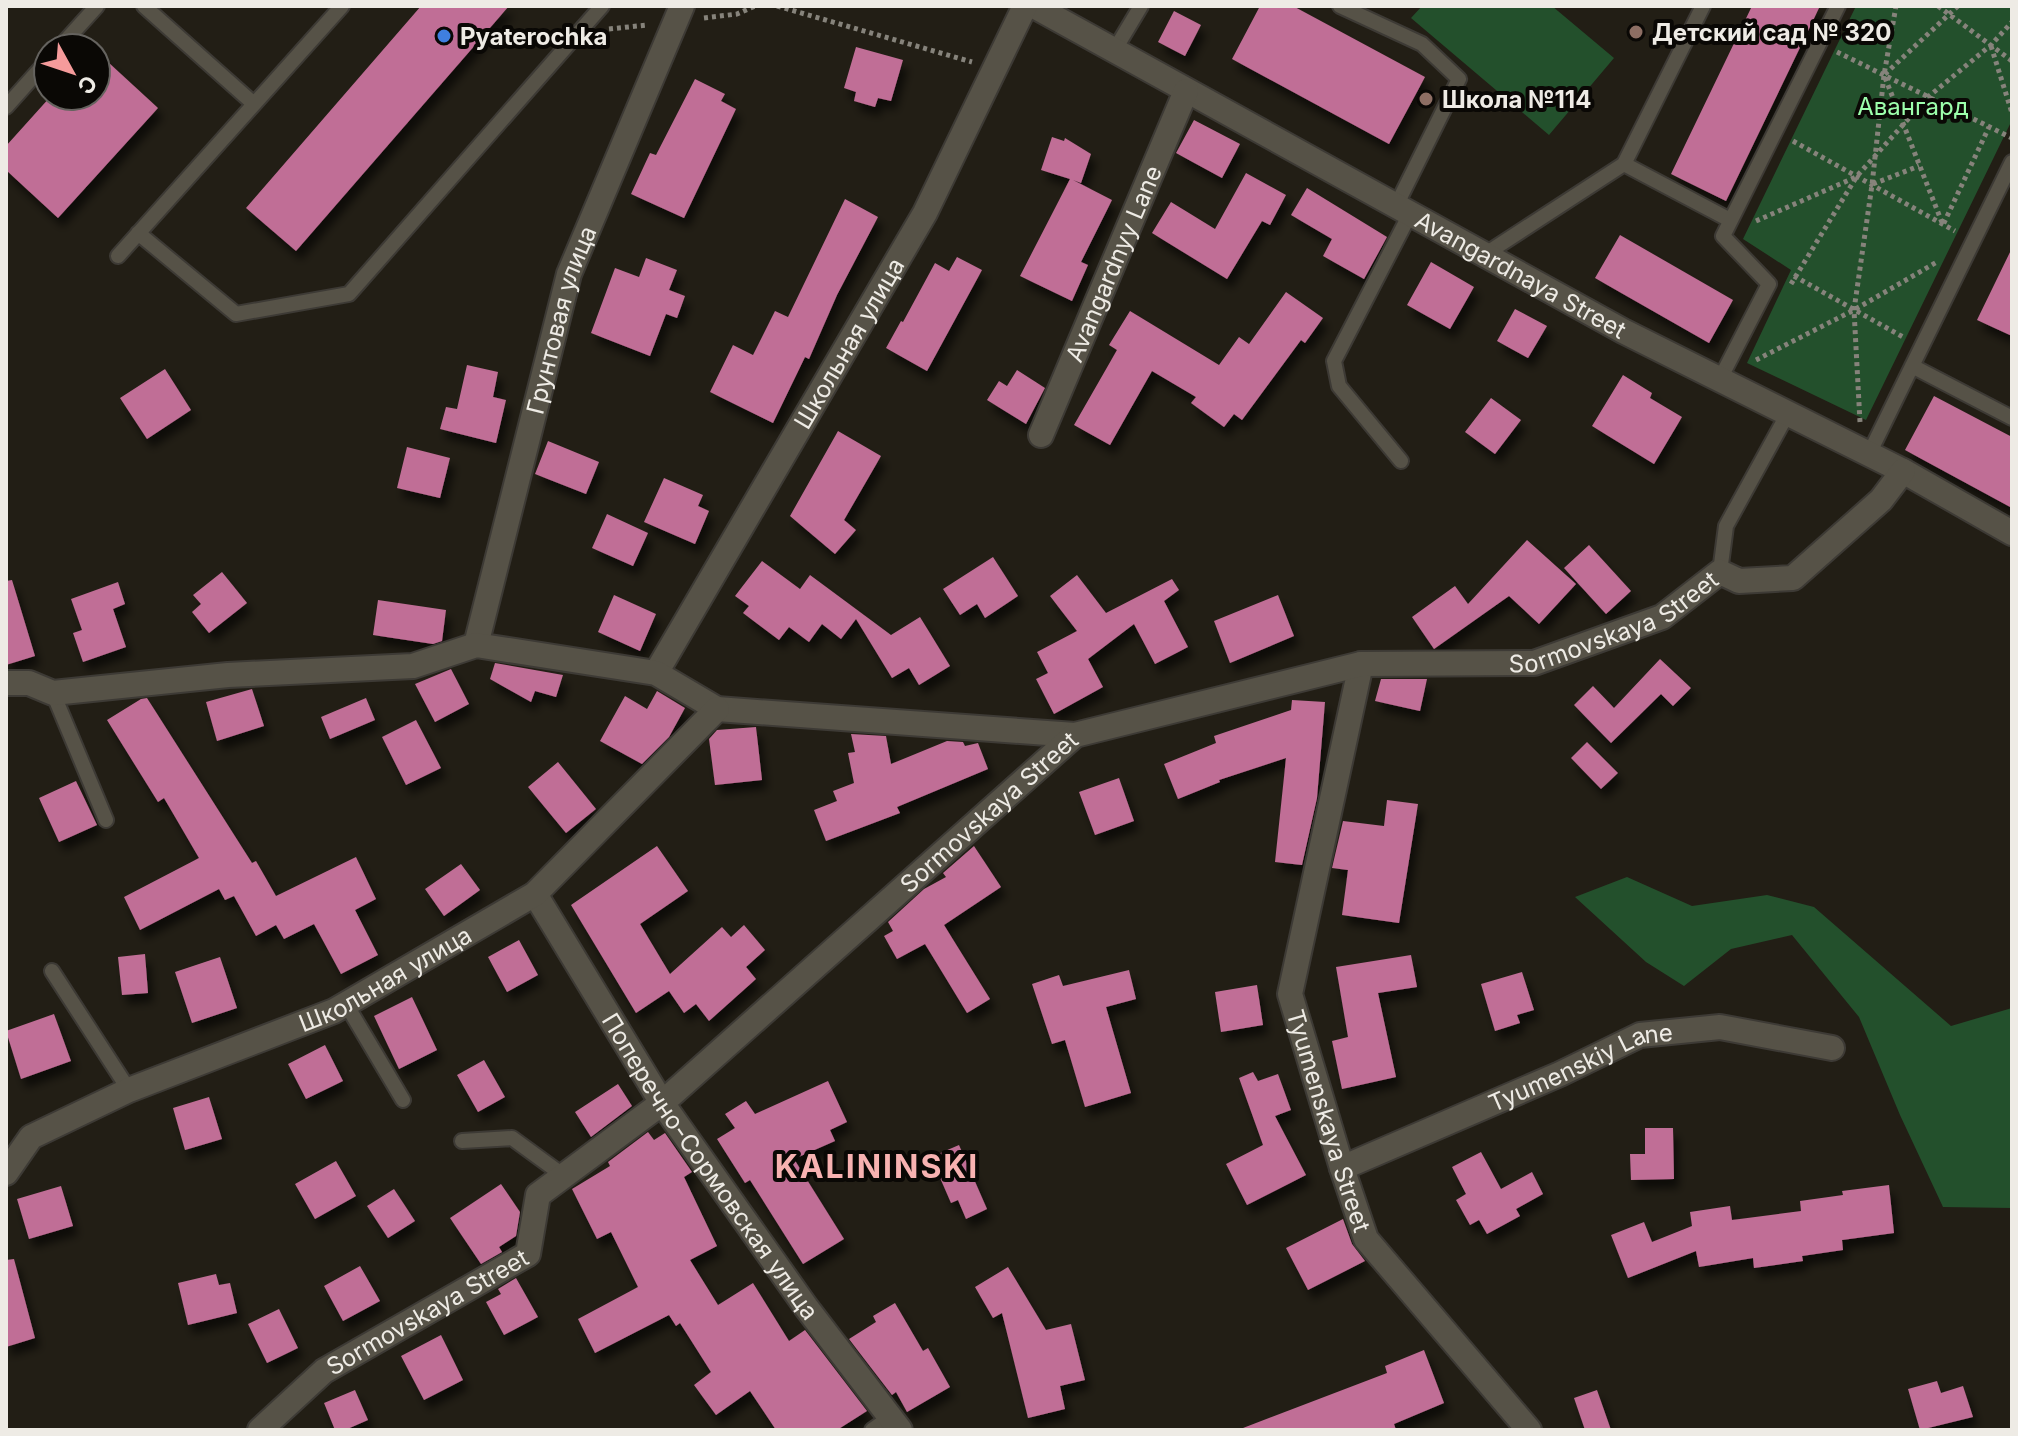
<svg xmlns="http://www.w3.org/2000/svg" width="2018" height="1436" font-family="Inter,sans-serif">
	<defs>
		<filter id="shadow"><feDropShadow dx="5" dy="9" stdDeviation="4" flood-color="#0009"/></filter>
	</defs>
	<rect width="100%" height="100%" fill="#221e15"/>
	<!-- green -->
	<path fill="#23502c" d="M 1422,6 L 1552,6 L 1614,58 L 1549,135 L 1411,18 Z
		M 1856,6 L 2012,6 L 2012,120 L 1866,420 L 1747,363 L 1791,270 L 1743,239 Z
		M 1627,877 L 1692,906 L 1767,895 L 1814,907 L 1951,1026 L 2012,1008 L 2012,1208 L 1943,1207 L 1900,1115 L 1859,1017 L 1792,935 L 1731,949 L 1684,986 L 1646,962 L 1575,897 Z"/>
	<!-- building -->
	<path fill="#c06e96" filter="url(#shadow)" d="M 421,6 L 509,6 L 296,251 L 246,208 Z
		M 1260,6 L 1293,6 L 1425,77 L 1389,144 L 1232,59 Z
		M 1752,6 L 1820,6 L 1726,201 L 1671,174 Z
		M 1174,11 L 1201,25 L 1185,56 L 1158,42 Z
		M 856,47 L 903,60 L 891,101 L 878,98 L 875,107 L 854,101 L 856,92 L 844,88 Z
		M 96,51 L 158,108 L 58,218 L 6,170 L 6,146 L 51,96 L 96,96 Z
		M 695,79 L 725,94 L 721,101 L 736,109 L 684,218 L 631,194 L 650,153 L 656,155 Z
		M 1194,120 L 1240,144 L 1222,178 L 1176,153 Z
		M 1052,137 L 1064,141 L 1065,138 L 1091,154 L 1081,183 L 1073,180 L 1112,200 L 1081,262 L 1088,265 L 1072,301 L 1020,276 L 1070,179 L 1041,170 Z
		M 1246,173 L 1286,195 L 1270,225 L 1262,221 L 1227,279 L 1152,233 L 1171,202 L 1215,229 Z
		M 1307,188 L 1387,237 L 1364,279 L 1323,256 L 1332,239 L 1291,215 Z
		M 845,199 L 878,217 L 837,295 L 809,359 L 805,357 L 773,423 L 710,392 L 733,345 L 753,355 L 775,311 L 788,317 Z
		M 1620,235 L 1733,300 L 1709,343 L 1595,278 Z
		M 2012,248 L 2012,336 L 1977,320 Z
		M 957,257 L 982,270 L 927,371 L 886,348 L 901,321 L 903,322 L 935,263 L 949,271 Z
		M 646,258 L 677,270 L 669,290 L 685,296 L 677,318 L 666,314 L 650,356 L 591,333 L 615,268 L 639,277 Z
		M 1431,262 L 1474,287 L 1450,329 L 1407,305 Z
		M 1286,292 L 1323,318 L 1305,343 L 1301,340 L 1242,420 L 1234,414 L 1224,427 L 1191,403 L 1196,397 L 1152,371 L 1110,445 L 1074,425 L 1117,350 L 1109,345 L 1130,311 L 1219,365 L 1239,337 L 1249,344 Z
		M 1515,309 L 1547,326 L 1528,358 L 1497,341 Z
		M 467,365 L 498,372 L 493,397 L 506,400 L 496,443 L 440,429 L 446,407 L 457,409 Z
		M 165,369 L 191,410 L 147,439 L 120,398 Z
		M 1017,370 L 1045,388 L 1026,424 L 987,400 L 999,381 L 1007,386 Z
		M 1623,375 L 1652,393 L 1650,398 L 1682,417 L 1654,464 L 1592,426 Z
		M 1934,396 L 2012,437 L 2012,508 L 1905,450 Z
		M 1491,398 L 1521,420 L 1495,454 L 1465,432 Z
		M 838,431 L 881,456 L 844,520 L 856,530 L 835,554 L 790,516 Z
		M 548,441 L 599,462 L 586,494 L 535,474 Z
		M 407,447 L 450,458 L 440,498 L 397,488 Z
		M 664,478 L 703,495 L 698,506 L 709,511 L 695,544 L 644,522 Z
		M 607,514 L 648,533 L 633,566 L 592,548 Z
		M 1527,540 L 1576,584 L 1539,624 L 1509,596 L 1434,649 L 1412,617 L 1455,586 L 1468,604 Z
		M 1589,545 L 1631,591 L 1606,614 L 1564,568 Z
		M 993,557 L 1018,596 L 985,618 L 977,604 L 960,615 L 943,589 Z
		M 762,561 L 800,589 L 810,575 L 891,635 L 920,617 L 950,666 L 919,685 L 909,668 L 892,678 L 856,619 L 841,639 L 822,624 L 809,642 L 789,627 L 779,640 L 743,613 L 749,606 L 735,596 Z
		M 222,572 L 247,603 L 209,633 L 192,612 L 201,604 L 193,595 Z
		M 1077,575 L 1106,613 L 1172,579 L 1179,590 L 1164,601 L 1188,647 L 1155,664 L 1134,624 L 1088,659 L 1103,687 L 1054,714 L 1036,679 L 1048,673 L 1037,652 L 1077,631 L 1050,596 Z
		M 12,580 L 35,656 L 6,665 L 6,581 Z
		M 118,582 L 125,604 L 113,609 L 126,647 L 83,662 L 73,633 L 82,630 L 71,599 Z
		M 614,595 L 656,614 L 640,651 L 598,632 Z
		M 1278,595 L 1294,636 L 1230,663 L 1214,621 Z
		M 378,600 L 446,610 L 442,641 L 433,644 L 373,635 Z
		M 1660,659 L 1691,688 L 1673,706 L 1661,694 L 1611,743 L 1574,705 L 1593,686 L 1614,708 Z
		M 495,663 L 563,675 L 556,697 L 535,691 L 531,702 L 490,679 Z
		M 451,669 L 469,704 L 435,722 L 415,684 Z
		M 1381,679 L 1427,679 L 1420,711 L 1375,701 Z
		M 252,689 L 264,726 L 217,741 L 206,702 Z
		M 657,691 L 685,708 L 669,737 L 642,764 L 600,741 L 625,696 L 647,709 Z
		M 147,698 L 252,863 L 256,861 L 276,896 L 356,857 L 376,899 L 355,910 L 378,955 L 341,974 L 314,924 L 284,939 L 276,925 L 256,936 L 234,896 L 225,900 L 219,889 L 140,930 L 124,897 L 199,858 L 164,798 L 158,802 L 107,720 L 141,699 Z
		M 366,698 L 375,720 L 330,739 L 321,717 Z
		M 1292,700 L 1325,702 L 1317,798 L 1302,865 L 1275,862 L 1286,758 L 1219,780 L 1220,782 L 1178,799 L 1164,764 L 1216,743 L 1214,736 L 1291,710 Z
		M 416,720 L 441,768 L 406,785 L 382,737 Z
		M 756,727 L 762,780 L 715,785 L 709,739 L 717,730 Z
		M 851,734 L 886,736 L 891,764 L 947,741 L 963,742 L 965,746 L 978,743 L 988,769 L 897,807 L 900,813 L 826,841 L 814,810 L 837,801 L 833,791 L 854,783 L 848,753 L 855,752 Z
		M 1587,742 L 1618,773 L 1601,789 L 1571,758 Z
		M 558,762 L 596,809 L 566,833 L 528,787 Z
		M 1119,778 L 1134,821 L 1095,835 L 1079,792 Z
		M 76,781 L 97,825 L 59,842 L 39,798 Z
		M 1387,800 L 1418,804 L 1399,923 L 1342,915 L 1348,870 L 1332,868 L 1343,821 L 1384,826 Z
		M 657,846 L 688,891 L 640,924 L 670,974 L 722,927 L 731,937 L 744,925 L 765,950 L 746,967 L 756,979 L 709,1021 L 696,1004 L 684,1013 L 669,991 L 636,1013 L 571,905 Z
		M 974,846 L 1001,887 L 944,925 L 990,999 L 967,1013 L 925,944 L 897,959 L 884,936 L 893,931 L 888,922 L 924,889 L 946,877 L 943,873 Z
		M 461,864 L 480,890 L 444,916 L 425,889 Z
		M 519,940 L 538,975 L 507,992 L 488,957 Z
		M 145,954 L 148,993 L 122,995 L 118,957 Z
		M 1411,955 L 1417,987 L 1378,993 L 1396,1077 L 1342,1089 L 1332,1041 L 1348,1037 L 1336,967 Z
		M 220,957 L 237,1008 L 192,1023 L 175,972 Z
		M 1129,970 L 1136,999 L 1106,1007 L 1131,1093 L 1085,1107 L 1065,1040 L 1052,1044 L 1032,984 L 1059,975 L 1063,986 Z
		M 1522,972 L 1534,1010 L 1517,1015 L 1520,1023 L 1495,1031 L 1481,984 Z
		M 1257,985 L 1263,1025 L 1221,1032 L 1215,992 Z
		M 412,997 L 437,1050 L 399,1069 L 374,1016 Z
		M 54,1014 L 71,1061 L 21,1079 L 6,1031 Z
		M 325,1045 L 343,1081 L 306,1099 L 288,1064 Z
		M 484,1060 L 505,1097 L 478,1112 L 457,1075 Z
		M 1253,1072 L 1258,1081 L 1278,1074 L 1291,1110 L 1275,1116 L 1306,1175 L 1247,1205 L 1226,1164 L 1263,1145 L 1239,1078 Z
		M 828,1081 L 847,1122 L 830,1130 L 835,1141 L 794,1159 L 844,1239 L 803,1264 L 750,1180 L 745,1183 L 717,1139 L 735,1128 L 725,1114 L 746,1101 L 755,1114 Z
		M 618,1084 L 632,1106 L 591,1137 L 575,1112 Z
		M 209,1097 L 222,1139 L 185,1150 L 173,1108 Z
		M 1645,1128 L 1673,1128 L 1674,1179 L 1631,1180 L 1630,1154 L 1645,1154 Z
		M 648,1132 L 654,1140 L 665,1133 L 692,1172 L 684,1177 L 717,1246 L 690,1260 L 718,1305 L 753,1283 L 789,1341 L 805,1330 L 867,1411 L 837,1430 L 776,1430 L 750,1391 L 716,1415 L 694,1385 L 711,1372 L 680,1323 L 676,1326 L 669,1315 L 595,1353 L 578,1319 L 638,1287 L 611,1232 L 597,1239 L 572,1189 L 610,1166 L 608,1162 Z
		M 959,1145 L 987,1209 L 966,1219 L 958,1200 L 951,1203 L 931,1157 Z
		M 1481,1152 L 1501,1189 L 1532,1172 L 1543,1194 L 1516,1209 L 1520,1216 L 1487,1234 L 1479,1220 L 1470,1225 L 1456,1200 L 1466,1194 L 1452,1167 Z
		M 336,1161 L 356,1196 L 315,1219 L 295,1184 Z
		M 501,1184 L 520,1212 L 516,1236 L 499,1247 L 502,1252 L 481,1264 L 450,1218 Z
		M 1889,1185 L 1894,1233 L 1842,1240 L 1843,1250 L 1802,1256 L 1803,1261 L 1754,1268 L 1753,1258 L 1699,1267 L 1696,1251 L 1628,1278 L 1611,1235 L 1644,1222 L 1652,1242 L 1692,1226 L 1690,1212 L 1730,1206 L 1732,1220 L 1801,1211 L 1800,1201 L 1843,1195 L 1842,1191 Z
		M 61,1186 L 73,1226 L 29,1239 L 17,1199 Z
		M 394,1189 L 415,1221 L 388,1238 L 367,1206 Z
		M 1343,1219 L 1352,1244 L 1365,1261 L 1308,1290 L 1286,1248 Z
		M 14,1259 L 35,1338 L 6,1347 L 6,1260 Z
		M 360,1266 L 380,1301 L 343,1321 L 324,1286 Z
		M 1008,1267 L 1046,1330 L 1071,1324 L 1085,1380 L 1060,1386 L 1065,1409 L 1028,1418 L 1002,1313 L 993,1318 L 975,1287 Z
		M 216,1274 L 219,1285 L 230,1283 L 237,1313 L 188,1325 L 178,1283 Z
		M 516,1278 L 538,1317 L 504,1335 L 486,1302 L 501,1294 L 498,1289 Z
		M 895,1303 L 923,1351 L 928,1348 L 950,1387 L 907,1412 L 896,1392 L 892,1395 L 849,1339 L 876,1322 L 873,1316 Z
		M 279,1309 L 298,1348 L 267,1363 L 248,1324 Z
		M 441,1335 L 463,1380 L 424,1400 L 401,1356 Z
		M 1424,1350 L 1444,1403 L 1394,1424 L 1396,1430 L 1244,1430 L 1243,1428 L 1387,1373 L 1385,1366 Z
		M 1937,1381 L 1941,1393 L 1963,1386 L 1973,1417 L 1920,1430 L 1908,1389 Z
		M 355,1390 L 368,1420 L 345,1430 L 335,1430 L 324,1403 Z
		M 1597,1390 L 1611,1430 L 1585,1430 L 1574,1398 Z"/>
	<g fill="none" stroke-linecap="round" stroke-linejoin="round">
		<!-- lane casing -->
		<g stroke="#3d3a35" stroke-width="18">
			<path id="lane" d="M 144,6 L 254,104
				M 1340,6 L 1422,44 L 1459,79 L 1396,206
				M 1703,6 L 1624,164 L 1730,220
				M 59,48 L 97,6
				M 1114,51 L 1141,6
				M 6,107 L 48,60
				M 138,233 L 236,314 L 349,294 L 602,6
				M 1484,255 L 1624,164
				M 118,256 L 342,6
				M 1912,366 L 2012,418
				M 1719,381 L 1769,284 L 1723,236 L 1838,6
				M 1869,454 L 2012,162
				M 1401,461 L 1339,386 L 1334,361 L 1410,214
				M 1720,572 L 1726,526 L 1787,415
				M 53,693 L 106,820
				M 52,971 L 129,1090
				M 346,1004 L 403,1100
				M 462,1141 L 512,1138 L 564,1176
				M 872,1430 L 889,1418"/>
		</g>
		<!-- street casing -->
		<g stroke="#3d3a35" stroke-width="28">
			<g id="street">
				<path id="s1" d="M 1034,6 L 1623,331 L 1903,471 L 2012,533"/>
				<path id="s2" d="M 1041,435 L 1186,91"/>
				<path id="s3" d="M 476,645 L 569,274 L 682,6"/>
				<path id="s4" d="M 1361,664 L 1290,994 L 1342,1168 L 1366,1239 L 1529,1430"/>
				<path id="s5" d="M 656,673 L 925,213 L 1025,6"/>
				<path d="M 6,683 L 29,683 L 53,693 L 228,675 L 413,666 L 476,645 L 656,673 L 717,709 L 1075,735"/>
				<path id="s6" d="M 535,894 L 662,1103 L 806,1307 L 900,1430"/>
				<path id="s7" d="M 1342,1168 L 1560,1074 L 1640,1035 L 1720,1027 L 1832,1048"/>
				<path id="s8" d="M 6,1173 L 31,1137 L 129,1090 L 334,1011 L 535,894 L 717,709"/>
				<path id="s9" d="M 260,1430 L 324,1371 L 528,1254 L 538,1195 L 662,1103 L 1075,735 L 1361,664 L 1534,663 L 1662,617 L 1720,572 L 1739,581 L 1793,578 L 1881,500 L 1903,471"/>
			</g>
		</g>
		<!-- path -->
		<path stroke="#86837b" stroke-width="5" stroke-dasharray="4 4" stroke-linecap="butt" d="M 777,6 L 972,62
			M 1938,6 L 2012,61
			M 1958,6 L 1884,75 L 1943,225 L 1989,127
			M 704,18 L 737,14 L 755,6
			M 609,29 L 647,25
			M 1991,46 L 2012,113
			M 1837,52 L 2012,138
			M 1793,141 L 1955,231
			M 1873,184 L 1919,166
			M 1756,221 L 1856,177
			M 1794,276 L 1903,337
			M 1791,284 L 1857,176 L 1928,97 L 1991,45 L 2012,22
			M 1756,360 L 1854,310 L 1937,262
			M 1860,422 L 1854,310 L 1872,185 L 1884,75 L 1896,6"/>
		<!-- lane -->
		<use href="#lane" stroke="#565247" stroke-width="14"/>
		<!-- street -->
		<use href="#street" stroke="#565247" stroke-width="24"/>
	</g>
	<!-- markers -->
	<g fill="#8d6e63" stroke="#0a0805" stroke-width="3">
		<circle cx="1636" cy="32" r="8"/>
		<circle cx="1426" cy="99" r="8"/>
	</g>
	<circle fill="#3f7fe0" stroke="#0a0805" stroke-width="3" cx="444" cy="36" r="8"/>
	<g text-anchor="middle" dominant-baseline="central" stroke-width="8" stroke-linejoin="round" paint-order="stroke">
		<!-- poi labels -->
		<g font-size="24" font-weight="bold" fill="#eeebe5" stroke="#0a0805" text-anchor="start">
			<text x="1652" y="32">Детский сад № 320</text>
			<text x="460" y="36">Pyaterochka</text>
			<text x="1442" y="99">Школа №114</text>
		</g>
		<!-- park labels -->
		<g font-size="24" fill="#9dffac" stroke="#0a0805">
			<text x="1913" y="106">Авангард</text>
		</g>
		<!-- street labels -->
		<g font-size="24" fill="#eeebe5" stroke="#0a0805">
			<text stroke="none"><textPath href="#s2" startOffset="186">Avangardnyy Lane</textPath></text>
			<text stroke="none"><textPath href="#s1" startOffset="556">Avangardnaya Street</textPath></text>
			<text stroke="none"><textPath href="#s3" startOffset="336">Грунтовая улица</textPath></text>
			<text stroke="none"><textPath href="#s5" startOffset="382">Школьная улица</textPath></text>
			<text stroke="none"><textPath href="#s9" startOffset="1646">Sormovskaya Street</textPath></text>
			<text stroke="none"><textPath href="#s9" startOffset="974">Sormovskaya Street</textPath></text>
			<text stroke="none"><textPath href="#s8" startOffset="432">Школьная улица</textPath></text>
			<text stroke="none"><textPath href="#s7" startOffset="260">Tyumenskiy Lane</textPath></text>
			<text stroke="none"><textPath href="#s4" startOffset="470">Tyumenskaya Street</textPath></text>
			<text stroke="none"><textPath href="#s6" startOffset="324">Поперечно-Сормовская улица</textPath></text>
			<text stroke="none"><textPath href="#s9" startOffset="206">Sormovskaya Street</textPath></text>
		</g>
		<!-- district labels -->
		<g font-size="32" font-weight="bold" letter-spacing="2" fill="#f7b2b1" stroke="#0a0805">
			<text x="877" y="1166">KALININSKI</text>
		</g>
	</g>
	<!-- border -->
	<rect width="2018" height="1436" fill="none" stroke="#eeebe5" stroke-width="16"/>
	<!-- north arrow -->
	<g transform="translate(72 72) rotate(130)"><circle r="38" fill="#0a0805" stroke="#65635f" stroke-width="2"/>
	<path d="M0-6L14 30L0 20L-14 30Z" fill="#f59b9b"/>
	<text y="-12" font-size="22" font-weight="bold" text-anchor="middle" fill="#eeebe5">С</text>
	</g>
</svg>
